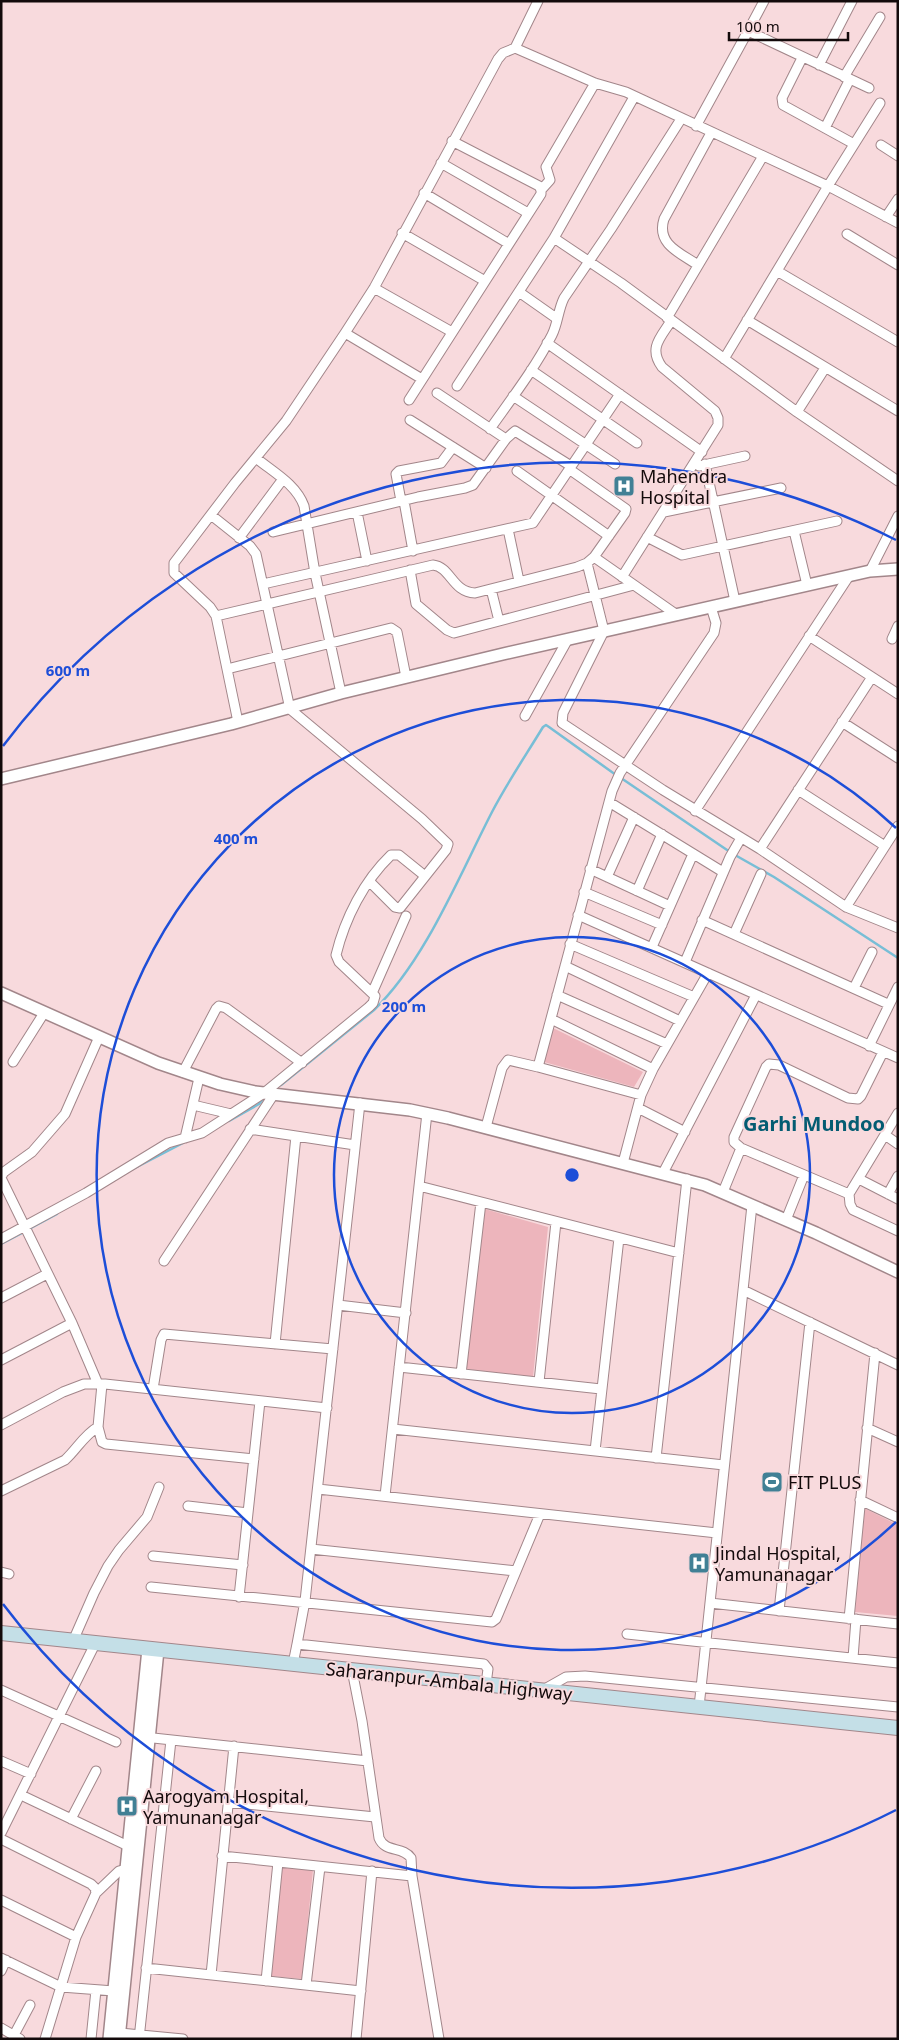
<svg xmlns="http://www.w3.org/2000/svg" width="899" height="2040" font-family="'Noto Sans',sans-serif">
	<rect width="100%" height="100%" fill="#f8dadd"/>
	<!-- green -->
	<path fill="#edb5bc" d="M 553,1028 L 643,1072 L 634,1087 L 544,1062 Z
		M 485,1209 L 548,1227 L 533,1377 L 465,1369 Z
		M 864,1508 L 898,1525 L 898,1616 L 855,1612 Z
		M 282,1867 L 313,1870 L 302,1979 L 271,1976 Z"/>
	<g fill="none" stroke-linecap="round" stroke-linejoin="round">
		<!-- stream -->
		<path stroke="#78bed6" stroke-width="2.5" d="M 621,778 L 730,852
			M 735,855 L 774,877 L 898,958
			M 281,1085 L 374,1010 C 425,961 459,876 492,812 C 507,783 526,755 543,727 L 546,725 L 549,727 L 616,775
			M 229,1121 L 259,1104 L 263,1099
			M 133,1169 L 183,1143
			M 29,1229 L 57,1214
			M 1,1244 L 24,1232"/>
		<!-- minor casing -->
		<g stroke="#a2868a" stroke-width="11">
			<path id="minor" d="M 764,1 L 748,31 L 869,88
				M 515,48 L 595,83 L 626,92 L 828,186 L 898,223
				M 802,58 L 782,98 L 783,105 L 854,144
				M 819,65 L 852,1
				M 844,77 L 880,17
				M 696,126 L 748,31
				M 825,128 L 850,79
				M 452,141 L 539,186 L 541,190
				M 881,145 L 898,156
				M 441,163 L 528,213
				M 424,193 L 509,244
				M 886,217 L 898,199
				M 402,233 L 485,281
				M 847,234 L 898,265
				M 554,238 L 621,283 L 797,412 L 898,481
				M 698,265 C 680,253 656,244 664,219 L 711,133
				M 777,271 L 898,342
				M 374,288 L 452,332
				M 519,292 L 556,318
				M 667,318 L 763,156
				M 747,320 L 898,411
				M 345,333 L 422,379
				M 547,343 L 702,452
				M 724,359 L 828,186 L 880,103
				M 531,370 L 637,443
				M 457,386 L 554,238 L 634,97
				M 437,393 L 506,439
				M 513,396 L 615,464
				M 409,400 L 541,194 L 541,190 L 550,180 L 546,167 L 595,83
				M 797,412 L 825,368
				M 410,420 L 486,468
				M 490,429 C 512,398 535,368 552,335 C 558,323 558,310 564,298 L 611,229 L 681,119
				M 256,458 C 273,472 296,484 304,506 L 315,573 L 341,693
				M 705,464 L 735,601
				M 699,466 L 745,456
				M 517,471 L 609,536
				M 401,501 L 396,474 L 399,471 L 441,463 L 453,447
				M 404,501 L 413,551
				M 357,512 L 367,561
				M 664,512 L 781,488
				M 211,515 L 250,546 L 256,554 L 290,709 L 422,819 L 448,844 L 446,850 L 400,908 L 395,907 L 369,881
				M 508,529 L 519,581
				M 794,531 L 807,585
				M 273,532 L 418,497 L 465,488 L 473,485 L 506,439 L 515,431 L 571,466
				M 647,537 L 682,555 L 837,521
				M 239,538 L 283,479
				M 594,557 L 677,615
				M 587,563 L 604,631 L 563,713 L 562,723 L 663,790 L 760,849 L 846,907 L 898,928
				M 410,570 L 416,604 L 447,630 L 454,633 L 634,585
				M 870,571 L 898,516
				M 622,577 L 718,425 L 718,418 L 715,411 L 662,367 C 648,348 661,337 671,321
				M 263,584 L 533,523 L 620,394
				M 491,589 L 499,621
				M 216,616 L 433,565 C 451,567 452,592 475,593 L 577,567 L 587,563 L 594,557 L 625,513 L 626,509 L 569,469
				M 809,636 L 898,694
				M 892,639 L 898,626
				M 227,669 L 391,628 L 397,632 L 406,677
				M 525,716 L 568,639
				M 238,722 L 216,616 L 210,607 L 174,573 L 174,563 L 235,483 L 286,421 L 345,333 L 374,288 L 498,59 L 503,53 L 515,48 L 538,1
				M 842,722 L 898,758
				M 798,790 L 885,846
				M 609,802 L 723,872
				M 695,811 L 849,576
				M 760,849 L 872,677
				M 590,869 L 670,906
				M 607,877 L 634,817
				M 637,891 L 662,834
				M 584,892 L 662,925
				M 846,907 L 898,826
				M 578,915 L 898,1058
				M 702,920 L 888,1004
				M 734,934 L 761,874
				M 570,944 L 694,997
				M 652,947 L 693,854
				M 685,962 L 730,857 L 741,838
				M 565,966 L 680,1021
				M 854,988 L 872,952
				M 373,991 L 406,916
				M 557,995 L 667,1044
				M 551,1019 L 653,1069
				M 869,1046 L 898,987
				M 13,1062 L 44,1013
				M 538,1067 L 612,791 L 620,773 L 714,633 L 716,623 L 711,607
				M 183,1072 L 216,1009 L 219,1006 L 226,1008 L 302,1063
				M 193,1105 L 231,1114
				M 638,1108 L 685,1132
				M 898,1113 L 849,1194 L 850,1204 L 853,1210 L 898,1231
				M 486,1127 L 502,1068 L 508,1060 L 538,1067 L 641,1095
				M 250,1129 L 355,1145
				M 885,1135 L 898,1144
				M 185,1138 L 199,1078
				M 623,1163 L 641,1095 L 653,1069 L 708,973
				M 663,1173 L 756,995
				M 1,1177 L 4,1172 L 32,1152 L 65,1114 L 99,1037
				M 1,1178 L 72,1323 L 98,1384
				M 859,1179 L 898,1199
				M 419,1186 L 679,1253
				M 723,1192 L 741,1148
				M 849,1194 L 741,1148 L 734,1142 L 734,1137 L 766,1067 L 769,1064 L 779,1065 L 848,1098 L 858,1099 L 861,1096 L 883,1052
				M 888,1194 L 898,1176
				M 786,1220 L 804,1175
				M 1,1239 L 86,1193 L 168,1143 L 202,1133 L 264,1093 L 369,1007 L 373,1003 L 375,996 L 339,962 L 336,955 C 345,918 364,881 391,855 L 399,855 L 425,876
				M 164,1261 L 274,1094
				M 743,1290 L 898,1365
				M 1,1298 L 47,1274
				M 338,1305 L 406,1313
				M 275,1344 L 296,1136
				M 1,1360 L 72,1323
				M 399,1367 L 601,1389
				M 461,1374 L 481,1202
				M 539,1382 L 556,1222
				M 102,1384 L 98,1427 L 102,1442 L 106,1444 L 254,1459
				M 153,1389 L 161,1340 L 164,1334 L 333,1349
				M 1,1425 L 63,1392 L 84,1384 L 105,1384 L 327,1408
				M 867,1428 L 898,1442
				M 393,1429 L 724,1465
				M 595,1451 L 619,1238
				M 656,1458 L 687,1179
				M 318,1489 L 717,1533
				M 1,1491 L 65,1460 C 77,1449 84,1435 98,1427
				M 385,1496 L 427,1113
				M 860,1500 L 898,1518
				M 188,1506 L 248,1513
				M 311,1549 L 516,1571
				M 153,1556 L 243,1565
				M 1,1572 L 9,1574
				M 151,1587 L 492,1622 L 496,1619 L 499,1612 L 540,1514
				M 239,1597 L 260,1401
				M 710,1603 L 898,1624
				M 779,1611 L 810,1322
				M 849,1619 L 875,1353
				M 627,1634 L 898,1663
				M 73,1641 L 94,1593 L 108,1566 L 119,1550 L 147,1517 L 159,1487
				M 297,1644 L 305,1601 L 360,1103
				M 853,1658 L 856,1619
				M 293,1664 L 297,1644 L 484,1664 L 488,1669 L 486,1684
				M 352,1670 L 362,1721 L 379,1838 C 385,1853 403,1846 411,1858 L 412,1876 L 439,2039
				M 1,1690 L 116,1742
				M 543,1690 L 566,1677 L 585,1676 L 898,1707
				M 699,1707 L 752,1205
				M 144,1737 L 368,1761
				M 1,1761 L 31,1774
				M 21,1795 L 128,1846
				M 228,1802 L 375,1817
				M 71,1819 L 96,1771
				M 1,1833 L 95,1644
				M 1,1839 L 91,1884 L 95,1888 L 96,1893 L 76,1937 L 45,2039
				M 222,1856 L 412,1876
				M 96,1893 L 119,1871 L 126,1869
				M 1,1900 L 76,1937
				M 1,1958 L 61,1987 L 114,1991
				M 146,1968 L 361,1991
				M 1,1971 L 6,1960
				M 211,1975 L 234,1746
				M 266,1981 L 278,1862
				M 306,1985 L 320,1867
				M 1,2028 L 20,2039
				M 120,2033 L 183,2039
				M 14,2035 L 30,2005
				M 91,2039 L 96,1990
				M 139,2039 L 171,1740
				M 356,2039 L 372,1871"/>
		</g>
		<!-- tertiary casing -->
		<g stroke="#a2868a" stroke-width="14">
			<path id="tertiary" d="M 1,779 L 231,724 L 341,693 L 503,654 L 870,571 L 898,569
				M 1,993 L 158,1063 L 220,1084 L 255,1092 L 410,1110 L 448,1118 L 705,1185 L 816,1233 L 898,1272
				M 109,2039 L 148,1649
				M 119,2039 L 158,1650"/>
		</g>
		<!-- secondary casing -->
		<g stroke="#a2868a" stroke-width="16">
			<path id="secondary" d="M 1,1633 L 898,1728"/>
		</g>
		<!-- minor -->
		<use href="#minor" stroke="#fff" stroke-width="9"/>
		<!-- tertiary -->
		<use href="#tertiary" stroke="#fff" stroke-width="11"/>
		<!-- secondary -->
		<use href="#secondary" stroke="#c4dfe7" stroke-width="14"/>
	</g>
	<!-- distance rings -->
	<g fill="none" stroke="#1d4ed8" stroke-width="2.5">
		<circle cx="572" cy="1175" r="238"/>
		<path d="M896 1522A475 475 0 1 1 896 828"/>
		<path d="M896 1810A713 713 0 0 1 3 1604M3 746A713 713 0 0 1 896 540"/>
	</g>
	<!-- icons -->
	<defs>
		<g id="hospital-square" transform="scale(1.125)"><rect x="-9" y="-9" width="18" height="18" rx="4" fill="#418095" stroke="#f8dadd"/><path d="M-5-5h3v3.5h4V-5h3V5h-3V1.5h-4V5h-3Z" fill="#fff"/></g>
		<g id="stadium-square" transform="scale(1.125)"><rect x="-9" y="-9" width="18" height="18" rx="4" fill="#418095" stroke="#f8dadd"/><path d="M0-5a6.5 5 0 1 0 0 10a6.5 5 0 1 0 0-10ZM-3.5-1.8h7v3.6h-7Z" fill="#fff"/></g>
	</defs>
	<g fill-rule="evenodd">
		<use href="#hospital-square" x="624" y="486"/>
		<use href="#stadium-square" x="772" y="1482"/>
		<use href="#hospital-square" x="699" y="1563"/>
		<use href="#hospital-square" x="127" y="1806"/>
	</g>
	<g text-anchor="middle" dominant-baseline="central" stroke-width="4" stroke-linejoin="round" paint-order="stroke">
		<!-- poi labels -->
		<g font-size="18" fill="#130a0b" stroke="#f8dadd" text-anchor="start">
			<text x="640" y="476">Mahendra<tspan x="640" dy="21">Hospital</tspan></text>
			<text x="788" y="1482">FIT PLUS</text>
			<text x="715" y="1553">Jindal Hospital,<tspan x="715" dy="21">Yamunanagar</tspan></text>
			<text x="143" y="1796">Aarogyam Hospital,<tspan x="143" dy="21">Yamunanagar</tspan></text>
		</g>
		<!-- street labels -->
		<g font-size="18" fill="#130a0b" stroke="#f8dadd">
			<text transform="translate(449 1681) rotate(6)">Saharanpur-Ambala Highway</text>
		</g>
		<!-- quarter labels -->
		<g font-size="20" font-weight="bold" fill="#045c72" stroke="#f8dadd">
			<text x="814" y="1123">Garhi Mundoo</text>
		</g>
	</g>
	<circle cx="572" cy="1175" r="8" fill="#1d4ed8" stroke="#f8dadd" stroke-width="2.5"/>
	<g font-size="15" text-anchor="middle" font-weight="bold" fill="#1d4ed8" stroke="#f8dadd" stroke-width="4" stroke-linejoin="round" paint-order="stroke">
		<text x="68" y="676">600 m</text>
		<text x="236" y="844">400 m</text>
		<text x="404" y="1012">200 m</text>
	</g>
	<!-- border -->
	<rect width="899" height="2040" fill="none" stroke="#130a0b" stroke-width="5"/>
	<!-- scale -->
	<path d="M729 32v8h119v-8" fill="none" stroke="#130a0b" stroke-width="2.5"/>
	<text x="736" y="32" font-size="15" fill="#130a0b" stroke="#f8dadd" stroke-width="4" paint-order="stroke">100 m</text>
</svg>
